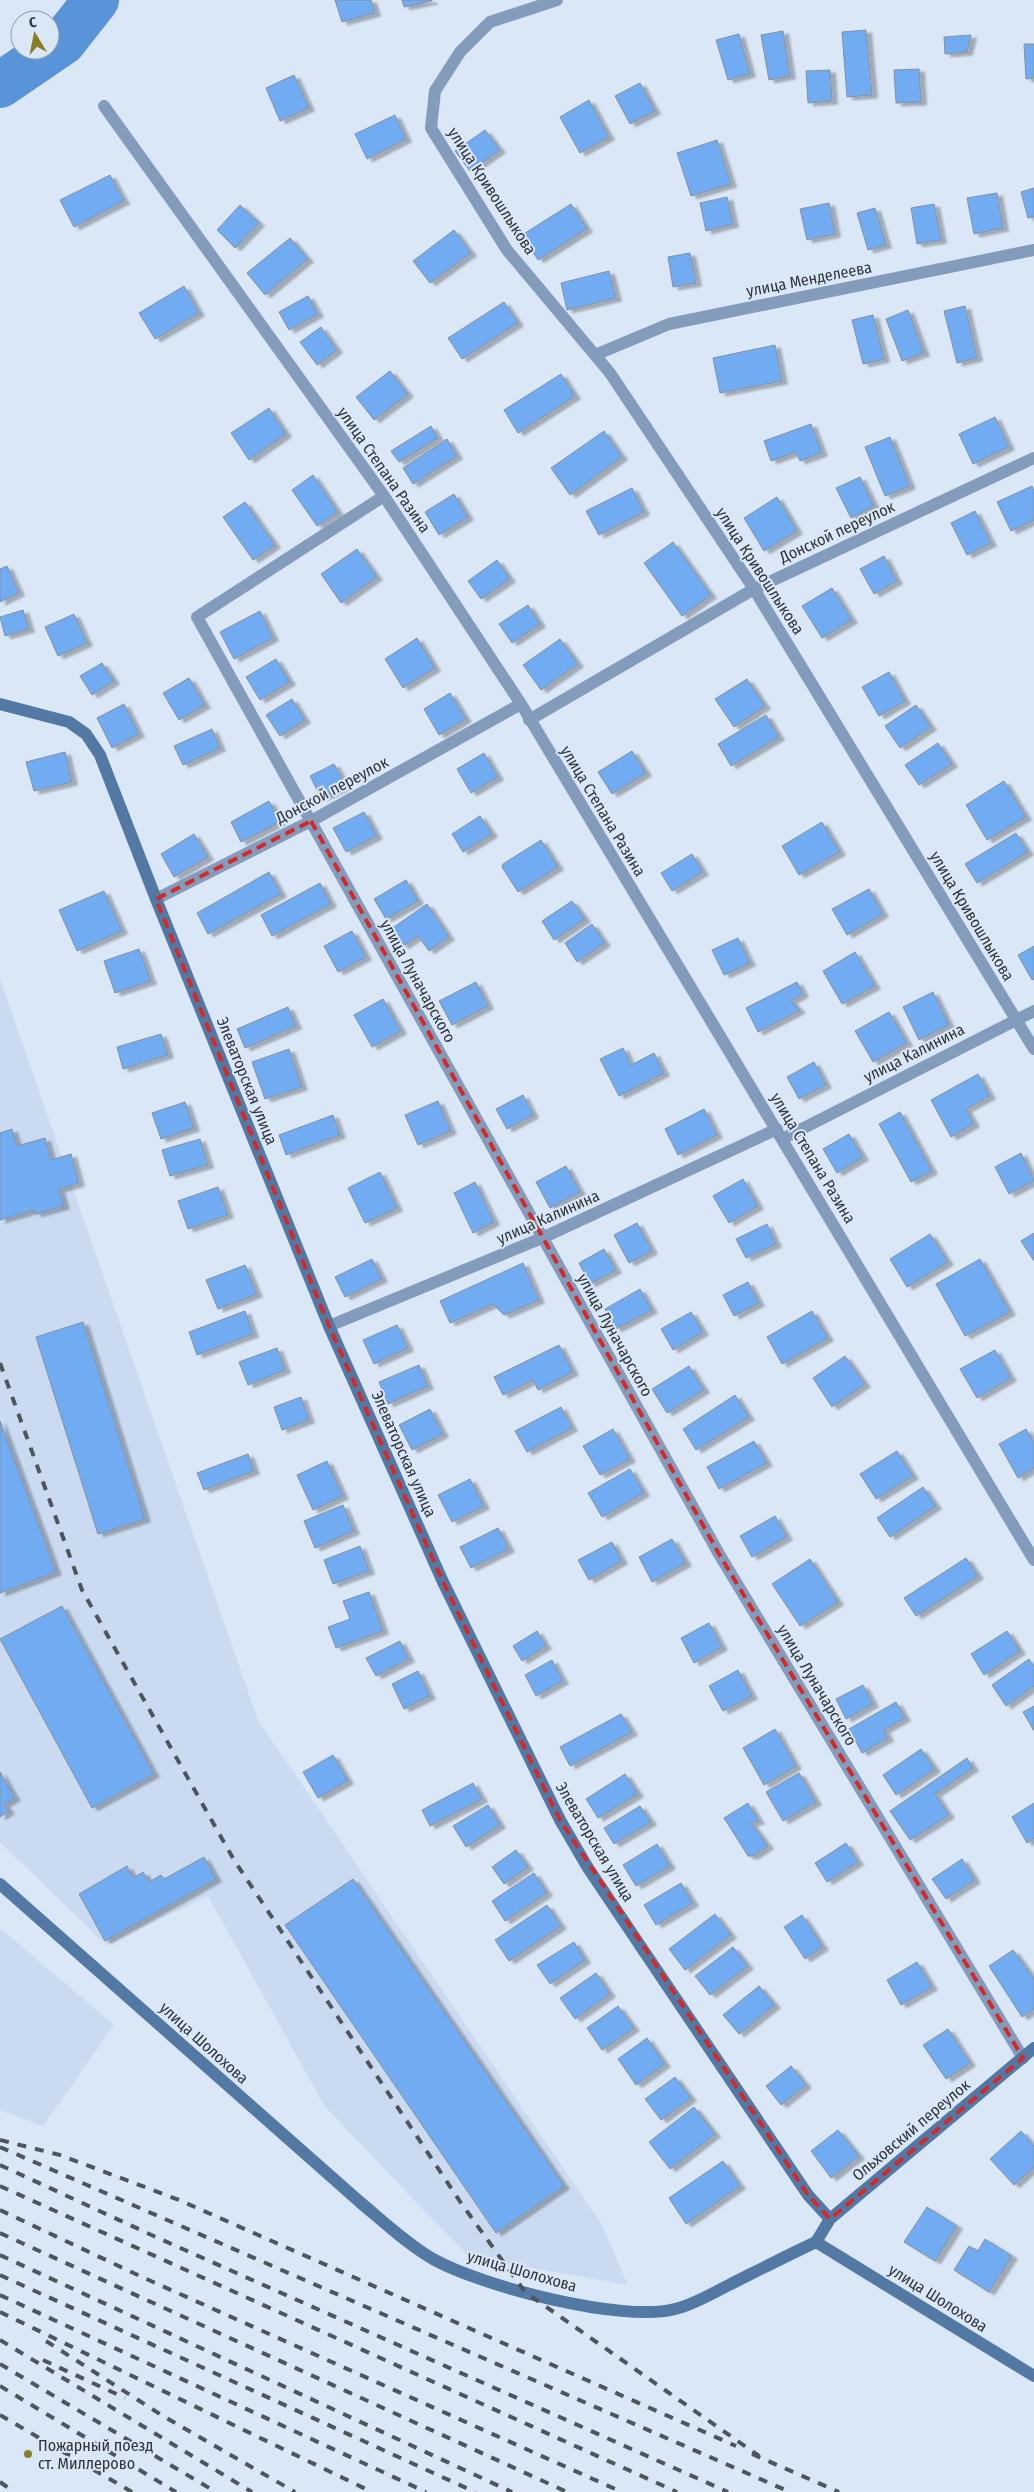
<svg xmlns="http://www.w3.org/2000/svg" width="1034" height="2492" font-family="'Fira Sans Condensed',sans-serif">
	<defs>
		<filter id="shadow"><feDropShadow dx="5.5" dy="3" stdDeviation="1" flood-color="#0004"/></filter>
	</defs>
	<rect width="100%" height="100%" fill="#dae7f6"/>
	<!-- built -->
	<path fill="#cadbf1" d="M 0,979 L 258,1720 L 602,2225 L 628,2285 L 469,2257 L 325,2107 L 208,1896 L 106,1945 L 0,1842 Z
		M 0,1928 L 114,2025 L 43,2126 L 0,2110 Z"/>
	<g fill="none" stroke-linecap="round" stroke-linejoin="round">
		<!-- river -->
		<path stroke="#5993d8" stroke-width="46" d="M 0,85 L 63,42 L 96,0"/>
	</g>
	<!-- building -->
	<path fill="#71acf3" stroke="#84909e" filter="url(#shadow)" d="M 335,0 L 371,0 L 375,13 L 342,22 Z
		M 402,0 L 432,0 L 432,1 L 404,7 Z
		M 866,30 L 872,95 L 847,97 L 842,32 Z
		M 783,31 L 790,76 L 769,80 L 761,35 Z
		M 739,34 L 750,74 L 728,80 L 716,40 Z
		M 971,35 L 967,52 L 945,54 L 944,37 Z
		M 1024,44 L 1034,44 L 1034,78 L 1026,79 Z
		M 919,69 L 921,102 L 896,103 L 894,70 Z
		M 830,70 L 832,101 L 808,103 L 806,71 Z
		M 294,75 L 309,108 L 280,121 L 266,88 Z
		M 640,83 L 655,111 L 630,124 L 615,96 Z
		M 589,100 L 609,137 L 580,153 L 560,117 Z
		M 395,115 L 406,139 L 367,159 L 355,134 Z
		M 485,130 L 500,150 L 470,171 L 455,151 Z
		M 717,140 L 731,184 L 691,196 L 677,153 Z
		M 110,175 L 124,201 L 74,227 L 60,200 Z
		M 1034,188 L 1034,217 L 1028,218 L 1021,192 Z
		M 997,193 L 1003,228 L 974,234 L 967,198 Z
		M 727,197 L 733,224 L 706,231 L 700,203 Z
		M 829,203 L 835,234 L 807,240 L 800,209 Z
		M 571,204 L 587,229 L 538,260 L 522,235 Z
		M 934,204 L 941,240 L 917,244 L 911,208 Z
		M 240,205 L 259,223 L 235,248 L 217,230 Z
		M 875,208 L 886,245 L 868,250 L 857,213 Z
		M 454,230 L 471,253 L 430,283 L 413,261 Z
		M 290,238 L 308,259 L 265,295 L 247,273 Z
		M 690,253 L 696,283 L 673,287 L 668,257 Z
		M 609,271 L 616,298 L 567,310 L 561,283 Z
		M 184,286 L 199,313 L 155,339 L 139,313 Z
		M 308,296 L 318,314 L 289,330 L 279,312 Z
		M 504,302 L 518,323 L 462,359 L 448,338 Z
		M 965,306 L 977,358 L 957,363 L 944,311 Z
		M 908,310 L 924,353 L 902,361 L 886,319 Z
		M 873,315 L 884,359 L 863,364 L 852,320 Z
		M 321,327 L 337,350 L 317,365 L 300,342 Z
		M 775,345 L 782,381 L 720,393 L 713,358 Z
		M 390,371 L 408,394 L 374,420 L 356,397 Z
		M 561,374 L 575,396 L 518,433 L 504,410 Z
		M 269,408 L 286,434 L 249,460 L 231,433 Z
		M 995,417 L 1009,447 L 973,464 L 959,434 Z
		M 811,424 L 822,453 L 800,461 L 796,452 L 771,461 L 764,441 Z
		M 431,426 L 438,438 L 399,462 L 391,451 Z
		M 604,431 L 622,457 L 570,495 L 551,468 Z
		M 890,437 L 910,486 L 885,496 L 865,447 Z
		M 447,439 L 457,456 L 413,484 L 403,468 Z
		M 313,475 L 338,512 L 317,526 L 292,490 Z
		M 860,477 L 874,506 L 851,518 L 836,488 Z
		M 1032,486 L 1034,491 L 1034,520 L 1011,531 L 997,502 Z
		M 632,488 L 644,512 L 599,535 L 586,511 Z
		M 454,494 L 468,517 L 439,535 L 425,512 Z
		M 777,497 L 797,531 L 764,551 L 744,518 Z
		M 245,502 L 275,545 L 253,560 L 223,517 Z
		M 975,511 L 991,543 L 967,555 L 951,523 Z
		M 673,542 L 711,595 L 682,616 L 644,563 Z
		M 357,549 L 377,577 L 341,603 L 321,574 Z
		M 884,556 L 897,581 L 874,594 L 860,569 Z
		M 497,560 L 510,579 L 481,599 L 468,581 Z
		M 7,566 L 19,593 L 0,602 L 0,569 Z
		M 832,588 L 852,620 L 822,638 L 802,606 Z
		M 528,605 L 540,624 L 512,643 L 499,624 Z
		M 23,610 L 29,629 L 5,636 L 0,617 Z
		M 260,611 L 273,638 L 234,659 L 220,632 Z
		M 74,614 L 87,643 L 58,656 L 45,627 Z
		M 417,638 L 435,668 L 403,688 L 385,659 Z
		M 560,639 L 578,664 L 541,690 L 523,665 Z
		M 276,659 L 290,682 L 260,700 L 246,677 Z
		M 102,663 L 114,681 L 92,695 L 80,676 Z
		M 889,672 L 905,701 L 879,716 L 862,687 Z
		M 189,678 L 205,705 L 179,720 L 163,693 Z
		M 747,679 L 765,706 L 734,727 L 715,699 Z
		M 450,693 L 466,719 L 439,735 L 424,709 Z
		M 292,699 L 305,720 L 280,736 L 266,715 Z
		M 124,704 L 139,734 L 112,748 L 97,718 Z
		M 916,705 L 931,727 L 900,748 L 885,726 Z
		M 766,715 L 779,737 L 731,766 L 718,744 Z
		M 212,729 L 220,748 L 183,765 L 174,746 Z
		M 938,743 L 952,764 L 919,785 L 905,765 Z
		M 632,751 L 646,773 L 612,794 L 598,772 Z
		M 65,752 L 72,782 L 34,791 L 26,762 Z
		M 484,753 L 498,777 L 471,793 L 457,769 Z
		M 334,764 L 346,786 L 321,798 L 310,776 Z
		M 1004,781 L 1026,817 L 987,840 L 966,805 Z
		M 269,801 L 280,822 L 241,842 L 231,822 Z
		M 364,812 L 377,836 L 346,852 L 333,828 Z
		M 480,816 L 492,834 L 463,852 L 452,834 Z
		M 822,822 L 840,852 L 799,875 L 782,846 Z
		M 1016,833 L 1028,852 L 977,883 L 965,864 Z
		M 194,834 L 208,857 L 174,877 L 161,854 Z
		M 541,840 L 558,867 L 518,892 L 502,867 L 503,864 Z
		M 692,854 L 703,872 L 672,891 L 661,873 Z
		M 269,872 L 281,894 L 208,934 L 197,913 Z
		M 406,880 L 418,901 L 386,919 L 374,899 Z
		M 320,883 L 331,904 L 272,936 L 261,915 Z
		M 869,889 L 883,914 L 847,935 L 832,909 Z
		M 104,891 L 122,931 L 77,951 L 59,910 Z
		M 572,901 L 585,919 L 554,940 L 542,921 Z
		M 427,904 L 449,937 L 429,951 L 418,936 L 403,946 L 391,929 Z
		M 592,924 L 605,943 L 577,962 L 565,943 Z
		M 352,931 L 366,957 L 338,972 L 324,946 Z
		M 738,938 L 750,963 L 724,975 L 712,950 Z
		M 1034,946 L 1034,979 L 1032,980 L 1018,955 Z
		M 139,949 L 151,981 L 115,993 L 104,961 Z
		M 855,952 L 875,986 L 842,1004 L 823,971 Z
		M 476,982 L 488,1006 L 452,1025 L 439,1001 Z
		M 797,982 L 803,994 L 791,1001 L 800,1010 L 758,1032 L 746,1008 Z
		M 933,992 L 949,1025 L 919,1040 L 903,1007 Z
		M 383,999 L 401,1031 L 372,1047 L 354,1015 Z
		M 288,1007 L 296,1026 L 245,1048 L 237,1029 Z
		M 889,1012 L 907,1043 L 873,1062 L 855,1031 Z
		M 161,1034 L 168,1055 L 123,1069 L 117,1047 Z
		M 623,1048 L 631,1065 L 654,1053 L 664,1073 L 619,1096 L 600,1059 Z
		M 289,1049 L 302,1087 L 265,1099 L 252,1062 Z
		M 814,1062 L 826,1085 L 799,1099 L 787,1077 Z
		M 978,1074 L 990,1096 L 966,1109 L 974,1124 L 951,1137 L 931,1100 Z
		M 523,1095 L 533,1115 L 507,1129 L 496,1109 Z
		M 438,1101 L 451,1131 L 418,1145 L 405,1115 Z
		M 185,1102 L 194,1128 L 161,1139 L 152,1113 Z
		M 704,1109 L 717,1135 L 678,1155 L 665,1129 Z
		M 900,1112 L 932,1171 L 911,1182 L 879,1124 Z
		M 333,1115 L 340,1135 L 286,1155 L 279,1135 Z
		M 12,1129 L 17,1146 L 45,1138 L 51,1160 L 71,1154 L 79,1183 L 59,1189 L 64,1206 L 36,1214 L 34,1210 L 0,1220 L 0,1133 Z
		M 849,1134 L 863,1157 L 837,1173 L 823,1149 Z
		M 200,1139 L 208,1165 L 170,1176 L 162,1150 Z
		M 1021,1153 L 1034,1181 L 1009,1194 L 995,1167 Z
		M 566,1166 L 580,1192 L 550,1208 L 536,1182 Z
		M 380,1172 L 397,1208 L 365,1223 L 348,1188 Z
		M 743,1179 L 758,1206 L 729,1223 L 713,1196 Z
		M 475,1182 L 494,1222 L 473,1233 L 454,1193 Z
		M 218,1187 L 228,1215 L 188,1229 L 178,1201 Z
		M 637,1223 L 652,1251 L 629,1263 L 614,1235 Z
		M 767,1224 L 776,1244 L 746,1258 L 736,1239 Z
		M 1034,1233 L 1034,1261 L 1021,1241 Z
		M 930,1234 L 948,1262 L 907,1287 L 890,1259 Z
		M 604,1249 L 616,1270 L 590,1284 L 579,1263 Z
		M 372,1259 L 382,1279 L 345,1297 L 335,1277 Z
		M 980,1259 L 1010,1312 L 965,1336 L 936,1284 Z
		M 523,1263 L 539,1300 L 504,1315 L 493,1304 L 450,1323 L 440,1301 Z
		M 245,1265 L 257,1294 L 218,1309 L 206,1280 Z
		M 748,1282 L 759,1303 L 734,1316 L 723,1295 Z
		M 640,1289 L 652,1310 L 616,1329 L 605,1309 Z
		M 245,1311 L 253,1334 L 197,1355 L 189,1332 Z
		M 812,1311 L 828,1338 L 782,1364 L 767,1337 Z
		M 691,1312 L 703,1332 L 673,1350 L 661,1329 Z
		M 83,1322 L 145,1519 L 98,1534 L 36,1337 Z
		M 397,1325 L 408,1348 L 374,1364 L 363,1340 Z
		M 559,1345 L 573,1372 L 538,1390 L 533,1380 L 503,1395 L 494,1377 Z
		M 277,1348 L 285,1370 L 248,1385 L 239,1362 Z
		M 995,1350 L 1011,1378 L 977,1398 L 960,1369 Z
		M 845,1356 L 865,1384 L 832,1407 L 813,1378 Z
		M 419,1365 L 428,1386 L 388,1404 L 379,1382 Z
		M 689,1366 L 704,1390 L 667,1413 L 652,1389 Z
		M 735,1395 L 749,1417 L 696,1450 L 683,1429 Z
		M 301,1397 L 309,1420 L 282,1430 L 274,1407 Z
		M 561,1407 L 572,1428 L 527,1452 L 515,1431 Z
		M 430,1409 L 443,1434 L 412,1450 L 399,1425 Z
		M 0,1421 L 56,1572 L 0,1593 Z
		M 613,1429 L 630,1459 L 600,1475 L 583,1446 Z
		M 1026,1429 L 1034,1443 L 1034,1468 L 1018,1478 L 999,1444 Z
		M 754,1441 L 767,1463 L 719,1489 L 707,1467 Z
		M 897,1451 L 913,1476 L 876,1499 L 860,1474 Z
		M 248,1454 L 254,1471 L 204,1490 L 197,1473 Z
		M 327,1461 L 343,1496 L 313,1510 L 297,1475 Z
		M 630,1469 L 644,1493 L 602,1517 L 588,1493 Z
		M 470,1479 L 484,1506 L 452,1522 L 438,1495 Z
		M 923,1487 L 936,1506 L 890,1537 L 877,1518 Z
		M 343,1505 L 354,1531 L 315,1548 L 304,1521 Z
		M 775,1516 L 787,1537 L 752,1557 L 740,1536 Z
		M 498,1528 L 509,1549 L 471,1568 L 460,1547 Z
		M 672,1539 L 686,1563 L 652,1582 L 639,1557 Z
		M 612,1542 L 622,1561 L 589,1580 L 578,1560 Z
		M 360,1546 L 369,1571 L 333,1584 L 324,1560 Z
		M 966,1558 L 978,1576 L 916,1616 L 904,1598 Z
		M 810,1559 L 838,1602 L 800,1626 L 772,1584 Z
		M 369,1592 L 383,1631 L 336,1648 L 328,1627 L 350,1619 L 343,1601 Z
		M 62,1606 L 154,1774 L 92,1808 L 0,1639 Z
		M 709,1623 L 722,1647 L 694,1663 L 681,1638 Z
		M 537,1631 L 546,1646 L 522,1661 L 513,1646 Z
		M 1007,1631 L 1020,1651 L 984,1675 L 971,1654 Z
		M 400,1641 L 409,1659 L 376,1676 L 366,1658 Z
		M 1029,1659 L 1034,1667 L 1034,1686 L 1006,1706 L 992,1685 Z
		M 552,1660 L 563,1681 L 536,1696 L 525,1675 Z
		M 738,1670 L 752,1696 L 723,1711 L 709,1686 Z
		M 418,1671 L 430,1696 L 404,1709 L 392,1684 Z
		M 863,1685 L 873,1704 L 846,1719 L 836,1699 Z
		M 896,1702 L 905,1718 L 884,1730 L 888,1738 L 862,1753 L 849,1729 Z
		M 1034,1706 L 1034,1731 L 1023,1712 Z
		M 621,1714 L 632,1732 L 570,1766 L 560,1747 Z
		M 775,1729 L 796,1766 L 764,1785 L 743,1748 Z
		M 921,1749 L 935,1769 L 896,1795 L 883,1775 Z
		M 333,1755 L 348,1781 L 318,1798 L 303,1772 Z
		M 967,1758 L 973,1768 L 935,1794 L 949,1815 L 910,1840 L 890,1811 Z
		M 0,1772 L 15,1798 L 4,1804 L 9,1811 L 0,1817 Z
		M 799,1773 L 816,1802 L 783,1821 L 766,1792 Z
		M 625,1774 L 638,1794 L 598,1818 L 586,1799 Z
		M 473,1783 L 482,1799 L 430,1826 L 422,1810 Z
		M 748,1803 L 759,1821 L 751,1823 L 768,1846 L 753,1856 L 748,1856 L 724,1818 Z
		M 1034,1803 L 1034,1838 L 1027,1843 L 1012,1817 Z
		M 488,1805 L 500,1825 L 466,1847 L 453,1826 Z
		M 640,1806 L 651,1822 L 614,1844 L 604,1828 Z
		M 846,1843 L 858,1862 L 827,1882 L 815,1863 Z
		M 657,1844 L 670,1866 L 636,1886 L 623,1865 Z
		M 516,1850 L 528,1867 L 504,1884 L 492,1867 Z
		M 204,1857 L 216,1879 L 105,1941 L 79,1894 L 127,1866 L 133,1878 L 143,1872 L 149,1882 L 161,1875 L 164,1879 Z
		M 962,1859 L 975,1880 L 946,1899 L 932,1879 Z
		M 534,1873 L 547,1893 L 505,1921 L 492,1901 Z
		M 353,1879 L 564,2186 L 496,2233 L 285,1925 Z
		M 681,1883 L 693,1903 L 656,1925 L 644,1905 Z
		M 547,1905 L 561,1926 L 509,1961 L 495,1940 Z
		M 715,1914 L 731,1935 L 685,1970 L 669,1949 Z
		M 802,1915 L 823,1947 L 805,1959 L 784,1927 Z
		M 574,1942 L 585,1960 L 550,1984 L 537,1965 Z
		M 733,1947 L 748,1966 L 710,1995 L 695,1976 Z
		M 1013,1950 L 1034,1979 L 1034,2009 L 1022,2017 L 989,1966 Z
		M 917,1962 L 932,1987 L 901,2005 L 887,1980 Z
		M 596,1973 L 610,1994 L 575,2019 L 560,1998 Z
		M 759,1986 L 775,2005 L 739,2034 L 723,2015 Z
		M 618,2006 L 634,2028 L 602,2050 L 587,2028 Z
		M 948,2029 L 970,2063 L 946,2079 L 923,2045 Z
		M 647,2038 L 665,2064 L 636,2085 L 618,2059 Z
		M 791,2066 L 806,2085 L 781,2105 L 766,2086 Z
		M 675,2077 L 691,2098 L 661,2120 L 645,2099 Z
		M 694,2107 L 715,2134 L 670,2169 L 649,2142 Z
		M 838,2130 L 859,2156 L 831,2178 L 811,2151 Z
		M 1021,2131 L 1034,2146 L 1034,2167 L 1014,2185 L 990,2159 Z
		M 723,2161 L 740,2186 L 686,2224 L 669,2198 Z
		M 927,2207 L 957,2226 L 935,2261 L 904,2242 Z
		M 985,2239 L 1012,2256 L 989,2292 L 954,2270 L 969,2246 L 978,2251 Z"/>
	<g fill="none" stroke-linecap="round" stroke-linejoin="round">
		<!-- street -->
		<path stroke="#839cbb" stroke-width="12" d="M 557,0 L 490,22 L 460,52 L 435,91 L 431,128 L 507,250 L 610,373 L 754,589 L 1034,1049
			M 104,106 L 384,496 L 521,704 L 1034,1560
			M 595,355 L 669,324 L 1034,250
			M 384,496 L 197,617 L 719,1554 L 1023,2058
			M 529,720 L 754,589 L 1034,458
			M 156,899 L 311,821 L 521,704
			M 782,1139 L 1034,1011
			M 329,1326 L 542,1238 L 777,1129"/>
		<!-- secondary -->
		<path stroke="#5278a4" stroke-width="12" d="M 0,704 L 69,722 L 86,734 L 100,755 L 156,899 L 329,1326 L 443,1582 L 560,1820 L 588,1868 L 808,2195 L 830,2219
			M 0,1884 L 361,2203 C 384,2222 407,2244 433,2259 C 481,2286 622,2323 675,2309 C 693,2305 711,2294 727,2286 C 757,2271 786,2256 816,2242
			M 816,2242 L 830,2219 L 1034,2048
			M 816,2242 L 1034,2376"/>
		<!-- rail -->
		<path stroke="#4e555c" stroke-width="4" stroke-dasharray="9 9" stroke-linecap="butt" d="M 0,1363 L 82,1590 L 234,1860 L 461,2203 L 525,2292 L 759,2456
			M 0,2140 L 60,2155 L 179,2200 L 736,2446
			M 0,2147 L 790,2492
			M 0,2165 L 158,2238 L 728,2492
			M 0,2186 L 677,2492
			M 0,2210 L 142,2277 L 622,2492
			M 0,2233 L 567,2492
			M 0,2255 L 512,2492
			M 0,2275 L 475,2492
			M 0,2295 L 426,2492
			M 0,2312 L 372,2492
			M 0,2340 L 252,2492
			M 46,2341 L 163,2416 L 295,2492
			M 43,2360 L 125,2398
			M 0,2364 L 216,2492
			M 0,2386 L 176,2492
			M 0,2415 L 132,2492
			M 752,2454 L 839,2492
			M 0,2482 L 14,2492"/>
	</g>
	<!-- marked area -->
	<path fill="none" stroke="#d62828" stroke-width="4" stroke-dasharray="10 6" stroke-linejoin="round" d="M 311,821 L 719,1554 L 1023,2058 L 830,2219 L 808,2195 L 560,1820 L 443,1582 L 329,1326 L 156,899 Z"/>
	<!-- markers -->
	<circle fill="#887f27" stroke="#dae7f6" stroke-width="2" cx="28" cy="2454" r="5"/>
	<g text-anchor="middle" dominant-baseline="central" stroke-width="4" stroke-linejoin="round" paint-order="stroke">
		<!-- street labels -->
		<g font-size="16" fill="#2f343a" stroke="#dae7f6">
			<text transform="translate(492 191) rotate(57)">улица Кривошлыкова</text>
			<text transform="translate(809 279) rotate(-11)">улица Менделеева</text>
			<text transform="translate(384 470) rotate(55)">улица Степана Разина</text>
			<text transform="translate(837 532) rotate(-25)">Донской переулок</text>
			<text transform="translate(760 571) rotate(57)">улица Кривошлыкова</text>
			<text transform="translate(332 790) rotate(-28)">Донской переулок</text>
			<text transform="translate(603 811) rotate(59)">улица Степана Разина</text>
			<text transform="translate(972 916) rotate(59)">улица Кривошлыкова</text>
			<text transform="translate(418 981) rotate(61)">улица Луначарского</text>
			<text transform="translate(914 1053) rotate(-27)">улица Калинина</text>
			<text transform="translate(247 1081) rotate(68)">Элеваторская улица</text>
			<text transform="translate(813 1158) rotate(59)">улица Степана Разина</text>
			<text transform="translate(548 1217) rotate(-24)">улица Калинина</text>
			<text transform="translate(615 1335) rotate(61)">улица Луначарского</text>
			<text transform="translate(404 1454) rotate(66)">Элеваторская улица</text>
			<text transform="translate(817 1685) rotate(59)">улица Луначарского</text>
			<text transform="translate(595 1842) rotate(59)">Элеваторская улица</text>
			<text transform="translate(204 2043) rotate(42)">улица Шолохова</text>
			<text transform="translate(911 2130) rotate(-40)">Ольховский переулок</text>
			<text transform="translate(522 2271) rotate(16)">улица Шолохова</text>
			<text transform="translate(938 2298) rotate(32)">улица Шолохова</text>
		</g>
		<!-- poi labels -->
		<g font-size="16" fill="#2f343a" stroke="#dae7f6" text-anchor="start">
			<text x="38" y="2445">Пожарный поезд<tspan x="38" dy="18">ст. Миллерово</tspan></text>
		</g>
	</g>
	<!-- north arrow -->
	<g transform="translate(35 35) rotate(350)"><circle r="24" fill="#dae7f6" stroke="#969fab"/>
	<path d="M0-4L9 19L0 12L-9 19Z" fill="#887f27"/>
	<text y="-8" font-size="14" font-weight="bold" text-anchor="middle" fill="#2f343a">С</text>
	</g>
</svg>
